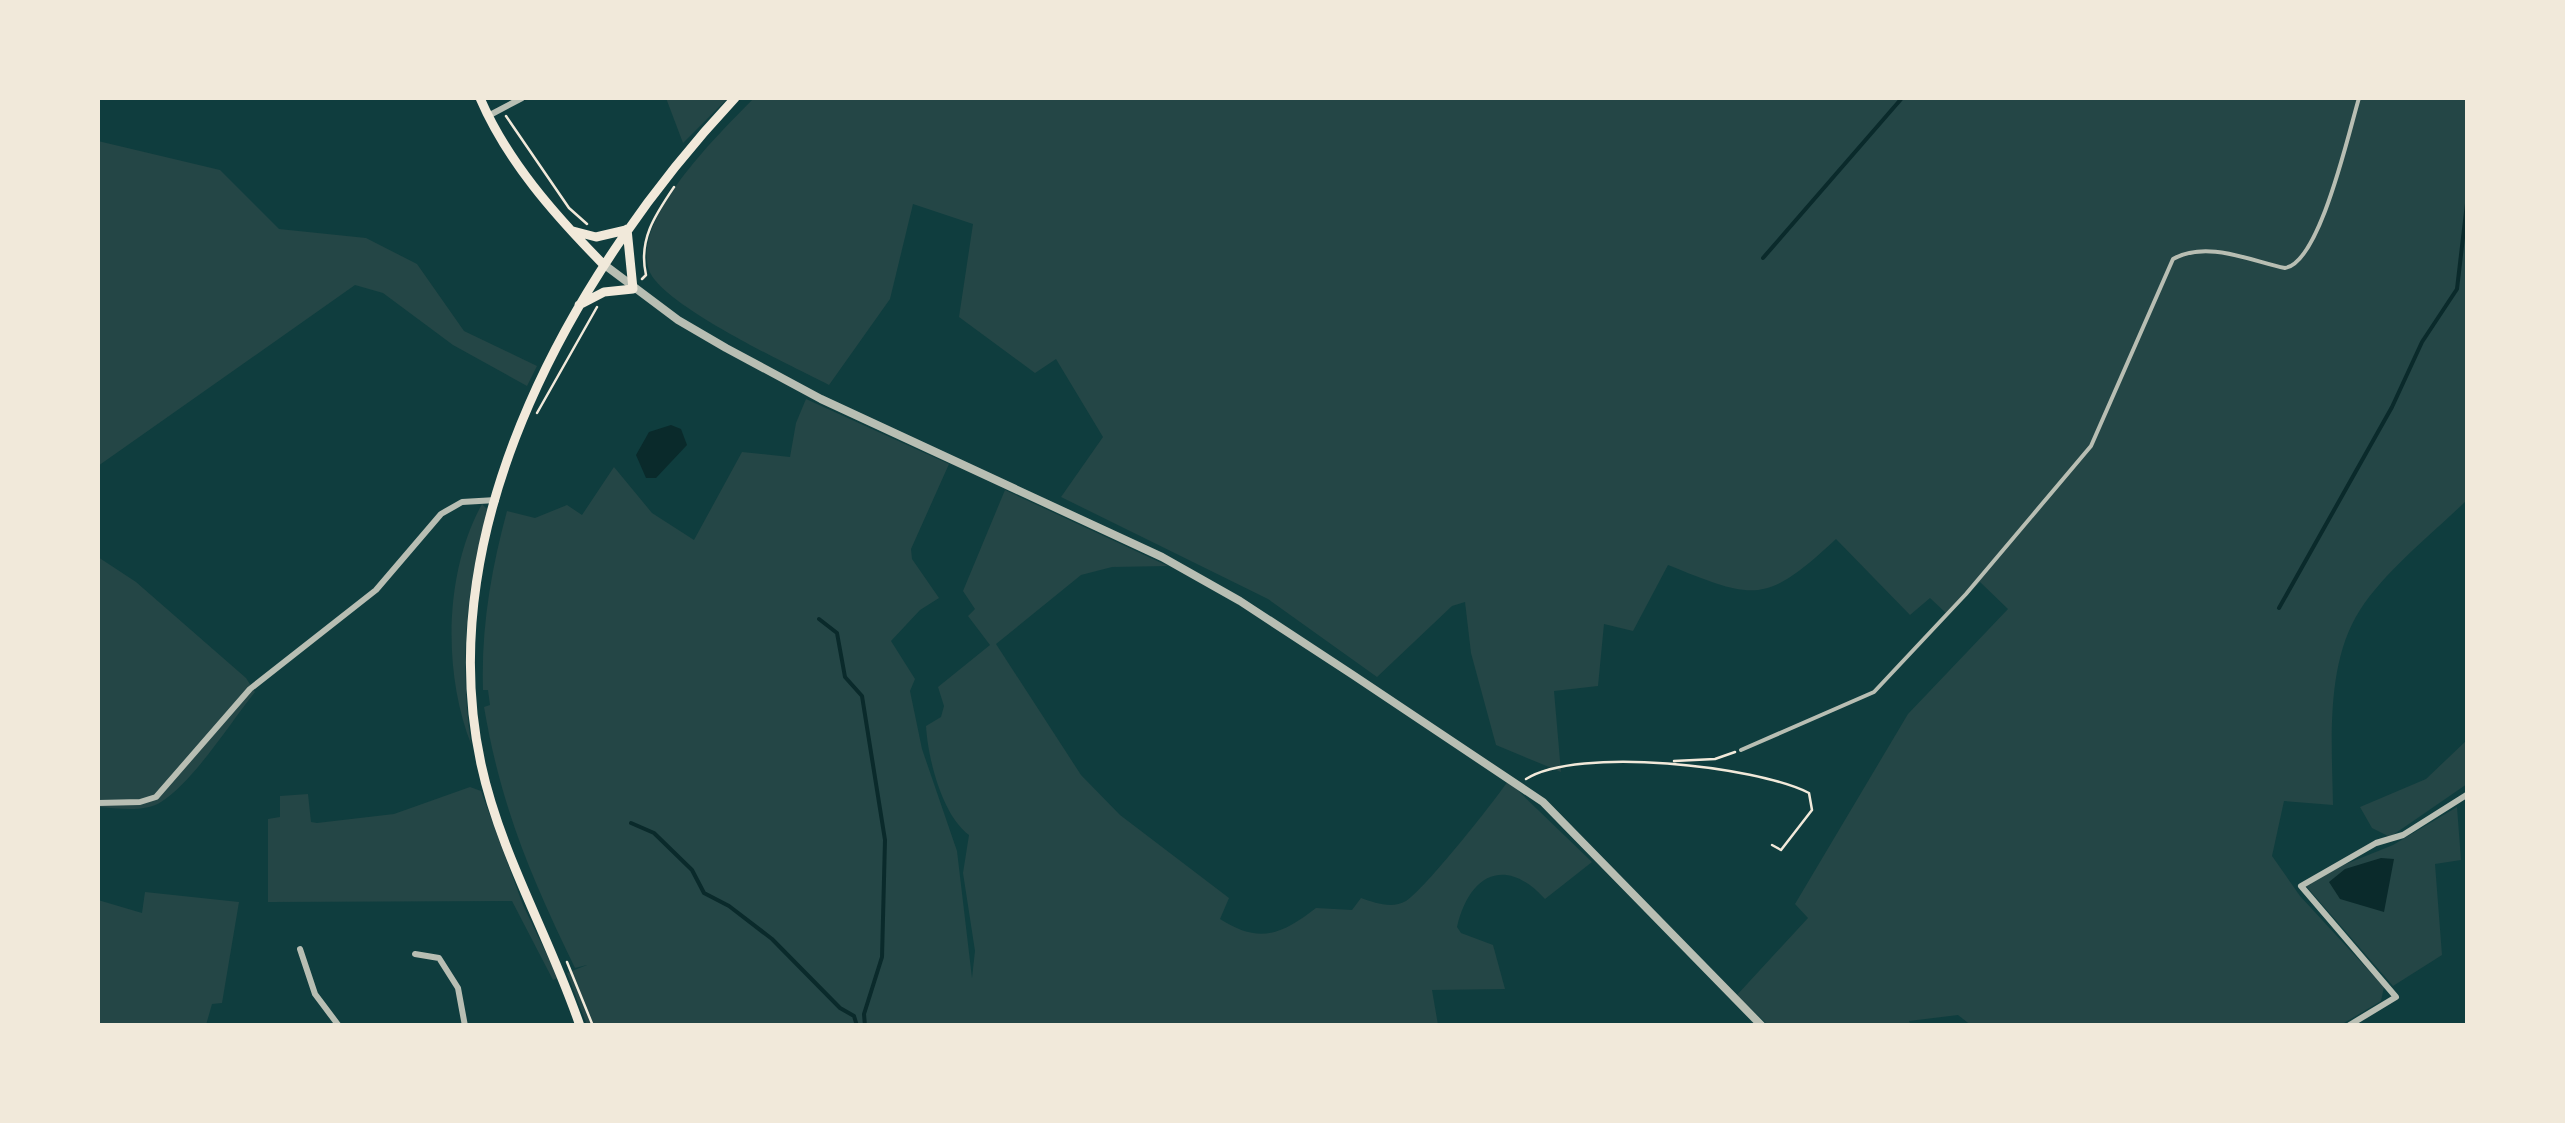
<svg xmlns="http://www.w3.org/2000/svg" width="2565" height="1123" font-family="Figtree,sans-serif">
	<rect width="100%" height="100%" fill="#0f3d3e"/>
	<!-- green -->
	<path fill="#244646" d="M 666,98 L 728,98 L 683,143 Z
		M 754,98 L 2467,98 L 2467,500 C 2434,532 2385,571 2360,610 C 2325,664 2332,744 2333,805 L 2284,801 L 2272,856 L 2300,896 L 2384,987 L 2381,1001 L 2339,1026 L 1972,1026 L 1958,1015 L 1909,1021 L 1911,1025 L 1768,1025 L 1737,995 L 1808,918 L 1795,904 L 1908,714 L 2008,609 L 1980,582 L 1948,615 L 1930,598 L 1910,615 L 1836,539 C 1765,605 1755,600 1668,565 L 1633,631 L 1604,624 L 1598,686 L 1554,691 L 1561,772 L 1496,745 L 1471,653 L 1465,602 L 1452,606 L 1377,677 L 1268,599 L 1061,497 L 1103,437 L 1056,359 L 1035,373 L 959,317 L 973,224 L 913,204 L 890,299 L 829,385 C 792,366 661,305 649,270 C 631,218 721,132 754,98 Z
		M 98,141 L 220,170 L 279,229 L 366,238 L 417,264 L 464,331 L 537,366 L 527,386 L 453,345 L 383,293 L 355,285 L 98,466 Z
		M 806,399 L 949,464 L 911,549 L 912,559 L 939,598 L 920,610 L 891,641 L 915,679 L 910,691 L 922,749 L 957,851 L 972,978 L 975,951 L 963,873 L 969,835 C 942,815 928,759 926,726 L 941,717 L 944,706 L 938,687 L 990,645 L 968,616 L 975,609 L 963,591 L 1005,490 L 1168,566 L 1112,567 L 1081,575 L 996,644 L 1081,775 L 1120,815 L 1229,898 L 1220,919 C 1259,944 1281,935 1316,908 L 1352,910 L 1361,898 C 1375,903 1392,909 1406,901 C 1425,889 1493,803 1508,781 L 1592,862 L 1545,899 C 1505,855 1469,875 1457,927 L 1461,933 L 1493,945 L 1505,989 L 1432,990 L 1438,1025 L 587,1025 L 567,973 L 587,965 L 575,968 C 531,877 501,807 484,707 L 490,705 L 488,690 L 483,690 C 481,629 491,570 507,511 L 535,518 L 567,505 L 582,515 L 614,467 L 652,513 L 694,540 L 742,452 L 790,457 L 796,423 Z
		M 482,504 L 487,509 L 486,517 C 465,592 460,667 471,744 C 443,672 444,573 482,504 Z
		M 98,557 L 136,582 L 246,678 L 255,692 C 230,723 194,781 161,802 C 143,813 117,808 98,807 Z
		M 2467,740 L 2467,784 L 2390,837 L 2372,828 L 2360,807 L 2426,779 Z
		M 470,787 L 481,791 L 523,905 L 558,978 L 553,980 L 512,901 L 268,902 L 268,819 L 280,817 L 280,796 L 308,794 L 311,822 L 317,823 L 394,814 Z
		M 2457,807 L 2461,860 L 2435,864 L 2442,955 L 2393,986 L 2306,886 L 2341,866 L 2393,845 Z
		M 145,892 L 239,902 L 222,1003 L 212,1004 L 206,1025 L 98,1025 L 98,900 L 142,913 Z"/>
	<!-- water -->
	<path fill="#0a2a2b" d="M 671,425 L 681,429 L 687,445 L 656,478 L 646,478 L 636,455 L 649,432 Z
		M 2381,858 L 2394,859 L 2384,912 L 2340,899 L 2329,882 L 2345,869 Z"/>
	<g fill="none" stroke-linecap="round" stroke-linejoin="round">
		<!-- stream -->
		<path stroke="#0a2a2b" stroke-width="4" d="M 1763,258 L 1902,98
			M 2279,608 L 2392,407 L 2422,342 L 2457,289 L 2468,195
			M 819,619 L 837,633 L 845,677 L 862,696 L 885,840 L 882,957 L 864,1014 L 865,1026
			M 631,823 L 654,833 L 692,870 L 704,893 L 729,906 L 772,939 L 840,1008 L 854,1016 L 857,1026"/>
		<!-- path -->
		<path stroke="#f1e9da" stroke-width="2.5" d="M 506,116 L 569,208 L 587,224
			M 642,279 L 646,275 C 638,240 655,215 674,187
			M 537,413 L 597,307
			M 1674,761 L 1715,759 L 1735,752
			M 1526,779 C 1578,746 1756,766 1809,793 L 1812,810 L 1781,850 L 1772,845
			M 567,962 L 593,1026"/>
		<!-- service -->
		<path stroke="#b8beb3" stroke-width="4" d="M 1741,750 L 1874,692 L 1966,594 L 2091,446 L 2173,259 C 2207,240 2251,261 2285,268 C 2320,263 2349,131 2359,98"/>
		<!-- minor -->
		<path stroke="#b8beb3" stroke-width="6" d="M 488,116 L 522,98
			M 98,803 L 140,802 L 156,797 L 250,689 L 376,590 L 441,514 L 462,502 L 496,500
			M 300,949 L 315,994 L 339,1026
			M 415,954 L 439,958 L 458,988 L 465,1026
			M 2348,1026 L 2396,997 L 2301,886 L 2376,843 L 2403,835 L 2468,794"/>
		<!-- tertiary -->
		<path stroke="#b8beb3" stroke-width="8" d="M 602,263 L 678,320 L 726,348 L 821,399 L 1162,557 L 1240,601 L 1353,675 L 1543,802 L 1762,1026"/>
		<!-- secondary -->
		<path stroke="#f1e9da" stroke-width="9" d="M 480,98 C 507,161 554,214 602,263
			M 573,231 L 596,237 L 626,230
			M 579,305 L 604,292 L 633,289 L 627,229
			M 580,1026 C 550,937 501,856 481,764 C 429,523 577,267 735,98"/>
	</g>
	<!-- border -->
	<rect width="2565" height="1123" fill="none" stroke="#f1e9da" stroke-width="200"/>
</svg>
